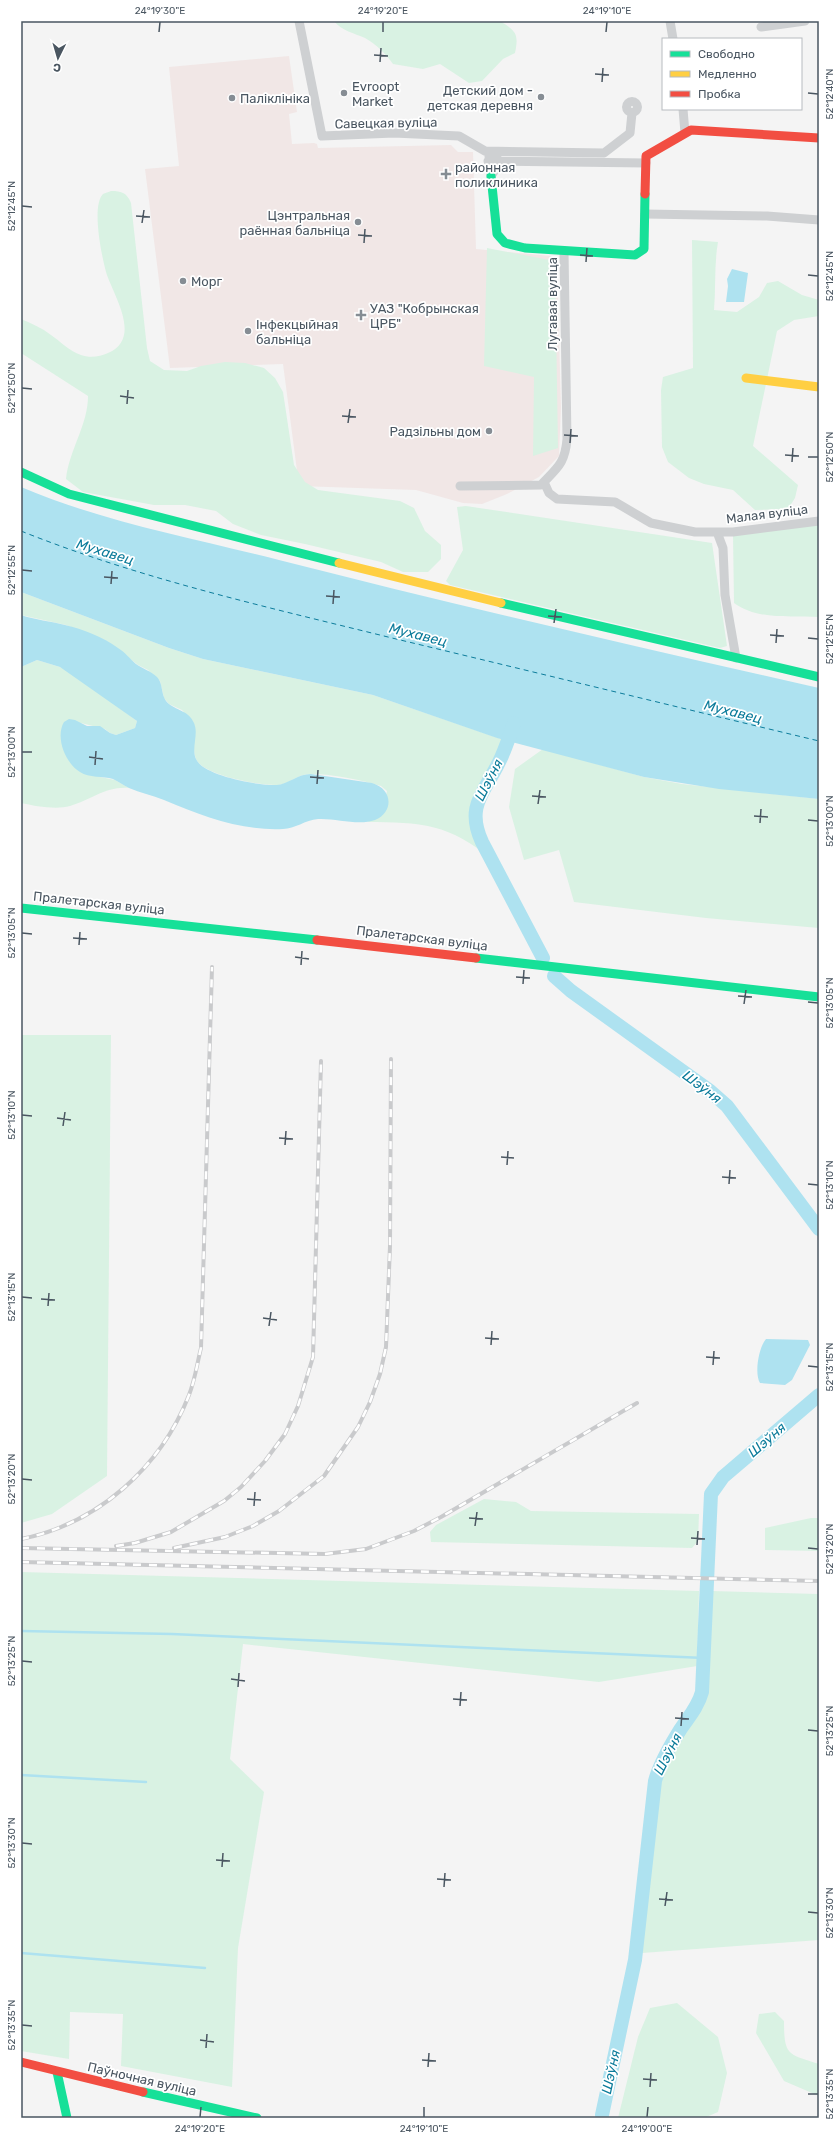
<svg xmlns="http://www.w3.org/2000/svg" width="840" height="2139" font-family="Rubik,sans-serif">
	<rect width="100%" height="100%" fill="#f4f4f4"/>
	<!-- medical -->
	<path fill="#f1e7e6" d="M 289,56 L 297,112 L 289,114 L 292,144 L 314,143 L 317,144 L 318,148 L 451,145 L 458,152 L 473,152 L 476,249 L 551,256 L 557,265 L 561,407 L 559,456 L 539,477 L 507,494 L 482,504 L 463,503 L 416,490 L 299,486 L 283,364 L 170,368 L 145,169 L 179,166 L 169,67 Z"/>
	<!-- green -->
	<path fill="#d9f2e3" d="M 334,21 L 500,21 C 516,31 519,34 515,53 L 503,59 L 482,81 L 469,83 L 440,64 L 423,69 L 393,64 C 386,54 376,44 365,38 C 354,33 342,31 334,21 Z
		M 111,191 C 122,191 127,193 131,203 L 147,348 L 150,361 L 164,370 L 187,371 L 201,366 L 225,362 L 245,363 L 264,368 L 275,378 L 283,392 L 294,465 L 305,482 L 318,490 L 400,501 L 414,508 L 425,531 L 441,545 L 441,559 L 428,572 L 403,572 L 381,562 L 305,544 L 261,535 L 233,524 L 216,511 L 185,505 L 154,505 L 83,492 L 66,479 C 69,450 88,425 88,396 L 21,353 L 21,319 C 31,323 42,328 51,335 C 60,341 69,351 81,355 C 89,358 100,357 108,353 C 143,338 113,295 106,272 C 102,257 91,206 103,194 C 105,193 109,192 111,191 Z
		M 692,240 L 718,242 C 714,264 716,288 714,310 L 737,312 L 759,297 L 767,283 L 778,281 L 802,295 L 819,300 L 819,316 L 794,320 L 777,331 L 753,446 L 798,485 L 795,498 L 788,509 L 755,510 L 733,490 L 704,484 L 689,478 L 668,462 L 662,447 L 661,390 L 663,377 L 693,368 Z
		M 487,248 L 555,261 L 558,448 L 533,456 L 534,377 L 484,366 Z
		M 466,506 L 712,543 L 727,646 L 720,648 L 450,585 L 446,581 L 463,550 L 457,507 Z
		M 819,524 L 819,617 C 791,616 757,620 734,603 L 733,535 Z
		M 21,592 L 169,648 L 203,659 L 373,695 L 507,741 L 502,757 L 477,803 L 474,816 L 477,829 L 492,860 C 451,824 420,822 367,822 L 382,815 L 387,791 L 381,786 C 361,780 332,774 312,774 C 298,773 290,784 278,785 C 261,786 202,775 196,759 C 192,749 195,736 195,726 L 182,710 L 169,704 L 164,698 L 160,681 L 148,670 L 138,665 L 105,640 L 66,625 L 21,615 Z
		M 37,660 L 60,667 L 72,673 L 137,721 L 135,728 L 116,735 L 110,733 L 105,729 L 81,723 L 76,768 L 86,774 L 115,780 L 129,788 C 106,786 91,800 70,806 C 56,810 35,806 21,803 L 21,667 Z
		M 543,749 L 644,777 L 682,784 L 819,799 L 819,928 L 706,918 L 574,902 L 559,850 L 524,860 L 509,807 L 515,769 Z
		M 21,1035 L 111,1035 L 107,1476 L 52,1514 L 21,1523 Z
		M 484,1499 L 516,1502 L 531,1511 L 699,1514 L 698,1541 L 692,1548 L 431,1542 L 430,1532 L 436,1525 Z
		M 811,1518 L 819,1518 L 819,1551 L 765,1550 L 765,1528 Z
		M 21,1572 L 699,1591 L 697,1666 L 599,1682 L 243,1644 L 230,1759 L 264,1792 L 238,1948 L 232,2087 L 121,2066 L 123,2014 L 70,2012 L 69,2059 L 21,2051 Z
		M 712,1591 L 819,1594 L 819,1940 L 642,1953 L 660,1785 L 664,1766 L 706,1701 L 708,1683 Z
		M 677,2003 L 718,2037 L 727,2073 L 718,2112 L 704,2118 L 618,2118 L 638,2037 L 650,2008 Z
		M 775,2012 L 784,2021 C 784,2056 788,2054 819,2064 L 819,2096 L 784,2081 L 756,2033 L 759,2014 Z"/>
	<!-- water -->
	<path fill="#aee2f0" d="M 732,269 L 748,273 L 744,302 L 726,302 L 728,286 L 727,279 Z
		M 21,487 C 103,522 193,538 279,560 C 459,606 639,647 819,688 L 819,799 L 719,789 L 644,777 L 497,738 L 373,695 L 203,659 L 169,648 L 21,592 Z
		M 21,615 C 35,620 51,621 65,625 C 83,629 103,637 118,648 C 125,652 130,659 136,664 C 143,669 151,671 157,677 C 164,684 160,697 169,704 C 178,711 189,711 194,723 C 199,734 191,748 196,759 C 203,776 260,786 277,785 C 289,784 297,774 311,774 L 372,783 C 393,789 394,812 375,820 C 358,826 336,818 318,819 C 305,820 295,829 283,829 C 240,831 203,816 164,800 C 152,795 140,793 129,788 C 123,785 119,782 113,779 C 103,776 89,778 80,772 C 65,763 55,737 64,722 L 69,719 L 75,720 L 87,726 L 100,726 L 110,733 L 116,735 L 135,728 L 137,721 L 60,667 L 37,660 L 21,667 Z
		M 766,1339 L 808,1340 L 810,1345 L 792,1380 L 785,1385 L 760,1383 C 754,1373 759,1347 766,1339 Z"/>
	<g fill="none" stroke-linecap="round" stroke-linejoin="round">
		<!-- stream -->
		<path stroke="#aee2f0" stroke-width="2.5" d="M 21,1631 L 172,1634 L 704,1658
			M 21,1775 L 146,1782
			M 21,1953 L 205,1968"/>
		<!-- river -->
		<path stroke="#aee2f0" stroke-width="14" d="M 514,723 C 509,737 505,751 498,764 C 483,794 466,807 482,842 L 543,958
			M 554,976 L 571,991 L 710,1091 L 727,1106 L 819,1229
			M 602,2115 L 635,1960 L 655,1781 C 660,1763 670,1746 680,1730 C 688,1718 698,1707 702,1692 L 711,1494 L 723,1477 L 819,1395"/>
		<!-- ferry -->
		<path stroke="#0c7c9b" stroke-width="1" stroke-dasharray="5 4" stroke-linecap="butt" d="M 21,531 C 141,579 267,607 392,638 C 534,672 677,707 819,741"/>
		<!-- street -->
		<path stroke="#ced0d2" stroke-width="9" d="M 299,21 L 322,136 L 394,133 L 459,136 L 485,151 L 604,153 L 630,133 L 632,113
			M 670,21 L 673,39
			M 761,27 L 805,21
			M626.5 107a5.5 5.5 0 1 1 11 0a5.5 5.5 0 1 1-11 0Z
			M 683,109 L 685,133
			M 489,156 L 491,176 L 495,170 L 497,155
			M 488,161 L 646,163
			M 645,214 L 767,216 L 819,220
			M 544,482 L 549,493 L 557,499 L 615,502 L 651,523 L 695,532 L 733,532 L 819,521
			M 460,486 L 541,485 C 557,468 565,464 567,439 L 564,251
			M 717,532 L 723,548 L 725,595 L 736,658"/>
		<!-- fast -->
		<path stroke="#16e098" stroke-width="9" d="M 491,176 L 497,234 L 505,243 L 525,248 L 635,255 L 644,249 L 645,194
			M 21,472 L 69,494 L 339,563
			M 501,603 L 819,677
			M 21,908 L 317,940
			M 476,958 L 819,997
			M 57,2072 L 67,2118
			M 143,2092 L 257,2118"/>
		<!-- slow -->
		<path stroke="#ffcf43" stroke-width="9" d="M 746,378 L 819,387
			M 339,563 L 501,603"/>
		<!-- jam -->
		<path stroke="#f24e42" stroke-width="9" d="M 645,194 L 646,156 L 691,130 L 819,138
			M 317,940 L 476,958
			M 21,2062 L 143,2092"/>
		<!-- rail casing -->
		<g stroke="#c9cacc" stroke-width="4">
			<path id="rail" d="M 21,1539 C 98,1524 161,1467 189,1395 C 195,1380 197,1364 201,1348 L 212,967
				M 116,1546 L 135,1543 L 171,1532 L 224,1501 L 241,1487 L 265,1461 L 285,1434 L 298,1406 L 313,1357 L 321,1061
				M 21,1548 L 325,1554 L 366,1549 L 414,1531 L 441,1517 L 637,1403
				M 174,1548 L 225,1537 L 253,1526 L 279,1511 L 324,1476 L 358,1427 L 370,1402 L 380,1374 L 386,1347 L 390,1246 L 391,1059
				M 21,1562 L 819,1581"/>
		</g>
		<!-- rail -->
		<use href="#rail" stroke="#fff" stroke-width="2.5" stroke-dasharray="8" stroke-linecap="butt"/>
	</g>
	<!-- ticks -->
	<path fill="none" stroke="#4a5661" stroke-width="1.5" d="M 159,32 L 160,22M 383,32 L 383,22M 606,32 L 607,22M 374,55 L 388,56M 380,62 L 381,48M 595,74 L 609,75M 602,82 L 603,68M 808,93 L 818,94M 22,206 L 32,207M 136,216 L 150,217M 142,223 L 144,210M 358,235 L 372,236M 364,243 L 365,229M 580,255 L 593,256M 586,262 L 587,248M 808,275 L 818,276M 22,388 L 32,389M 120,396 L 134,398M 127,404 L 128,390M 342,416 L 356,417M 348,423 L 350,409M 564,435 L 578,436M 570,443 L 571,429M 785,455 L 799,456M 808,457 L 818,457M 792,462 L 793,448M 22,570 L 32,571M 104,577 L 118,578M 111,584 L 112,571M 326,596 L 340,597M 333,604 L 334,590M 548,616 L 562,617M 554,623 L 556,609M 770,635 L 784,636M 808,638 L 818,639M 776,643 L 777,629M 22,752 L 32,752M 89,757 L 103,759M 95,765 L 96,751M 310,777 L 324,778M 317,784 L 318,770M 532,796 L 546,797M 538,804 L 540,790M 754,816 L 768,817M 808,820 L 818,821M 760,823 L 761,809M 22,933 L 32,934M 73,938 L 87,939M 79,945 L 80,932M 295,957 L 309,959M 301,965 L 302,951M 516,977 L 530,978M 523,984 L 524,970M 738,996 L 752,997M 808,1002 L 818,1003M 744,1004 L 746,990M 22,1115 L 32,1116M 57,1118 L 71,1120M 63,1126 L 65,1112M 279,1138 L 293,1139M 285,1145 L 286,1131M 501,1157 L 514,1158M 507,1165 L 508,1151M 722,1177 L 736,1178M 729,1184 L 730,1170M 808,1184 L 818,1185M 22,1297 L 32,1298M 41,1299 L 55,1300M 48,1306 L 49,1293M 263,1318 L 277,1320M 269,1326 L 271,1312M 485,1338 L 499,1339M 491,1345 L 492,1331M 706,1357 L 720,1358M 713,1365 L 714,1351M 808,1366 L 818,1367M 22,1479 L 32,1480M 247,1499 L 261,1500M 254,1506 L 255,1492M 469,1518 L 483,1519M 475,1526 L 477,1512M 691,1538 L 705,1539M 697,1545 L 698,1531M 808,1548 L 818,1549M 22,1661 L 32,1662M 231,1679 L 245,1681M 238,1687 L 239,1673M 453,1699 L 467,1700M 460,1706 L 461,1692M 675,1718 L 689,1719M 681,1726 L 682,1712M 808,1730 L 818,1731M 22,1843 L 32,1844M 216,1860 L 230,1861M 222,1867 L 223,1853M 437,1879 L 451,1880M 444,1887 L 445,1873M 659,1899 L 673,1900M 665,1906 L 667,1892M 808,1912 L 818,1913M 22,2025 L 32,2026M 200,2040 L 214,2042M 206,2048 L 207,2034M 422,2060 L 436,2061M 428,2067 L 429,2053M 643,2079 L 657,2080M 650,2087 L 651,2073M 808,2094 L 818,2094M 200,2117 L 201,2107M 424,2117 L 424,2107M 647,2117 L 648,2107"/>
	<!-- markers -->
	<g fill="#868d94" stroke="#fff" stroke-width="1.5">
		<circle cx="344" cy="93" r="4"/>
		<circle cx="541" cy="97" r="4"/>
		<circle cx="232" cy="98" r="4"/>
		<path d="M444 168h4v4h4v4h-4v4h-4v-4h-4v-4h4z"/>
		<circle cx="358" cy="222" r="4"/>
		<circle cx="183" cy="281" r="4"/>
		<path d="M359 309h4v4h4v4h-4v4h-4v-4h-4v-4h4z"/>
		<circle cx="248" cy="331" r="4"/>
		<circle cx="489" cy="431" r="4"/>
	</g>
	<g text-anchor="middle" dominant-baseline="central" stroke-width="3.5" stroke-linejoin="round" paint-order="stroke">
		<!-- poi labels -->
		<g font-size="13" fill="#4a5661" stroke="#fff" text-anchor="start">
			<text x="352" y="86">Evroopt<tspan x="352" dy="15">Market</tspan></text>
			<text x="533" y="90" text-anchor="end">Детский дом -<tspan x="533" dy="15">детская деревня</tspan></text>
			<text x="240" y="98">Паліклініка</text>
			<text x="455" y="167">районная<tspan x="455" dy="15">поликлиника</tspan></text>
			<text x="350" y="215" text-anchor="end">Цэнтральная<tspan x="350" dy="15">раённая бальніца</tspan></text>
			<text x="191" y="281">Морг</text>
			<text x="370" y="308">УАЗ "Кобрынская<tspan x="370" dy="15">ЦРБ"</tspan></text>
			<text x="256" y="324">Інфекцыйная<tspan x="256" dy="15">бальніца</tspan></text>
			<text x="481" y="431" text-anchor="end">Радзільны дом</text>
		</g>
		<!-- street labels -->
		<g font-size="13" fill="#4a5661" stroke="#fff">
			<text transform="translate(386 123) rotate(-1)">Савецкая вуліца</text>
			<text transform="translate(552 304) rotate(-90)">Лугавая вуліца</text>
			<text transform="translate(767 514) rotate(-7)">Малая вуліца</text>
			<text transform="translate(99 903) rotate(6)">Пралетарская вуліца</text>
			<text transform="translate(422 938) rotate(7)">Пралетарская вуліца</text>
			<text transform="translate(142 2079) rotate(13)">Паўночная вуліца</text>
		</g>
		<!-- water labels -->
		<g font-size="14" font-style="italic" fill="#0c7c9b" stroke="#fff">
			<text transform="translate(105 552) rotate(17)">Мухавец</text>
			<text transform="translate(418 635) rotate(14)">Мухавец</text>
			<text transform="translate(733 712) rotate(14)">Мухавец</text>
			<text transform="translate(489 780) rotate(-63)">Шэўня</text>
			<text transform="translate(702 1087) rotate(37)">Шэўня</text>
			<text transform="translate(767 1440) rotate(-41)">Шэўня</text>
			<text transform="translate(668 1754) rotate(-63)">Шэўня</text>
			<text transform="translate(611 2072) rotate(-78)">Шэўня</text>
		</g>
	</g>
	<!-- border -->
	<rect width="840" height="2139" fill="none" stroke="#ffffff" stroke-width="44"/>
	<!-- legend -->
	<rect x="662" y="38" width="140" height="72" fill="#ffffff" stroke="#b7bbc0"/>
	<rect x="670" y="51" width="20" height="6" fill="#16e098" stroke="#b7bbc0"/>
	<text x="698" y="58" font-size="12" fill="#4a5661">Свободно</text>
	<rect x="670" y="71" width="20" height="6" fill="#ffcf43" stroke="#b7bbc0"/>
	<text x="698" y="78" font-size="12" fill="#4a5661">Медленно</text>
	<rect x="670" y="91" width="20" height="6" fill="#f24e42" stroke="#b7bbc0"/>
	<text x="698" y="98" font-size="12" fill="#4a5661">Пробка</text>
	<!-- north arrow -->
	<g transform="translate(58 58) rotate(185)" stroke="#ffffff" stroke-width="3" paint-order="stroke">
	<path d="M0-3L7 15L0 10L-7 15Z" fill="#4a5661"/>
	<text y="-6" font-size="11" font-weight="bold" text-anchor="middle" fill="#4a5661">С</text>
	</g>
	<rect x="22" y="22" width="796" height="2095" fill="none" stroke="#4a5661" stroke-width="1.5"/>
	<g font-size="10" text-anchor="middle" fill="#4a5661">
		<text x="160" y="14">24°19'30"E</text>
		<text x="383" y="14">24°19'20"E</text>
		<text x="607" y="14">24°19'10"E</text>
		<text transform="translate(829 94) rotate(-90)" y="4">52°12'40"N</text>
		<text transform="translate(11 206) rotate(-90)" y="4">52°12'45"N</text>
		<text transform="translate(829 276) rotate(-90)" y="4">52°12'45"N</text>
		<text transform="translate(11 388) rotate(-90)" y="4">52°12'50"N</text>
		<text transform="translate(829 457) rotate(-90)" y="4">52°12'50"N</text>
		<text transform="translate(11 570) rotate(-90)" y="4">52°12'55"N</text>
		<text transform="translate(829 639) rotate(-90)" y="4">52°12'55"N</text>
		<text transform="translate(11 752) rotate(-90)" y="4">52°13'00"N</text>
		<text transform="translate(829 821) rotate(-90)" y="4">52°13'00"N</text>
		<text transform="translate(11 933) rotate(-90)" y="4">52°13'05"N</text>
		<text transform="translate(829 1003) rotate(-90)" y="4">52°13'05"N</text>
		<text transform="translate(11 1115) rotate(-90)" y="4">52°13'10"N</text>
		<text transform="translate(829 1185) rotate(-90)" y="4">52°13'10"N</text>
		<text transform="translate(11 1297) rotate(-90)" y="4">52°13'15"N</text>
		<text transform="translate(829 1367) rotate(-90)" y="4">52°13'15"N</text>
		<text transform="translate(11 1479) rotate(-90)" y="4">52°13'20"N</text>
		<text transform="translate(829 1549) rotate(-90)" y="4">52°13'20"N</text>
		<text transform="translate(11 1661) rotate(-90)" y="4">52°13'25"N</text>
		<text transform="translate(829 1731) rotate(-90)" y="4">52°13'25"N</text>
		<text transform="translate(11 1843) rotate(-90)" y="4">52°13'30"N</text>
		<text transform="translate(829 1913) rotate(-90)" y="4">52°13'30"N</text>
		<text transform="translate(11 2025) rotate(-90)" y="4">52°13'35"N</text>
		<text transform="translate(829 2094) rotate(-90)" y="4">52°13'35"N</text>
		<text x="200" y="2132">24°19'20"E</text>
		<text x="424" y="2132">24°19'10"E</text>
		<text x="647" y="2132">24°19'00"E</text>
	</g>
</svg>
